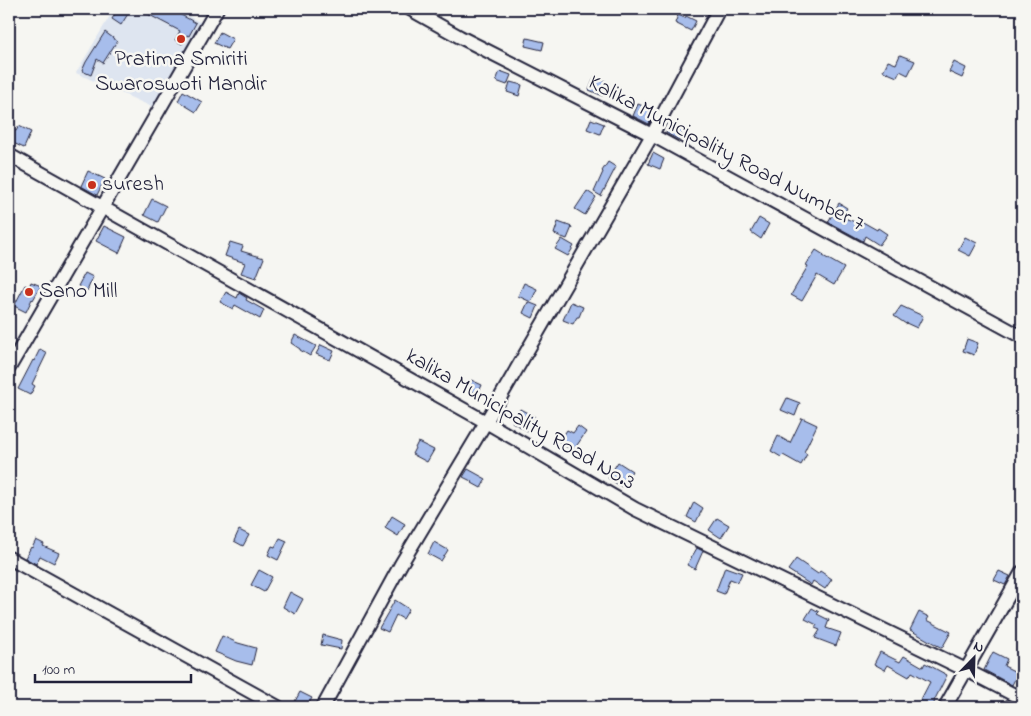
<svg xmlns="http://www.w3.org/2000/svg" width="1031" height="716" font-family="'Indie Flower',sans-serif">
	<rect width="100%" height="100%" fill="#f6f6f2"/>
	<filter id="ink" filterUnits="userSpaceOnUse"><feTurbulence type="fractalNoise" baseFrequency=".02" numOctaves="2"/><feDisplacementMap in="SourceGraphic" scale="10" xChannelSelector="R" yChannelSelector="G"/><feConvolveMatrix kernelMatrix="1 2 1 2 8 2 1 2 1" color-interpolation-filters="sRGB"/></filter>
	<g filter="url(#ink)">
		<!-- built -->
		<path fill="#dee5f0" d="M 114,9 L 175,9 L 207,26 L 159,110 L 76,73 Z"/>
		<!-- building -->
		<path fill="#a7bdeb" stroke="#22223b" d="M 118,9 L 131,9 L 121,25 L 112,19 Z
			M 138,9 L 170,9 L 196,23 L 189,36 L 187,35 L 182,44 L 175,40 L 180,31 Z
			M 678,15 L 685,18 L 686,16 L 696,21 L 691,31 L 675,23 Z
			M 105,32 L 117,41 L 103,63 L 97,59 L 91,75 L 82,71 L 86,62 Z
			M 220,32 L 233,39 L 227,49 L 214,43 Z
			M 527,38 L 544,42 L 542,50 L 525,46 Z
			M 900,55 L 915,61 L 908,75 L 900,71 L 897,77 L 883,71 L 888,61 L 896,64 Z
			M 954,62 L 966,68 L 962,78 L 949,72 Z
			M 500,71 L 511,75 L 507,85 L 496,81 Z
			M 595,76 L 609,83 L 603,96 L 589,90 Z
			M 510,82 L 522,85 L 519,96 L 507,92 Z
			M 183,91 L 202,102 L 196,112 L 178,101 Z
			M 638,104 L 655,111 L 649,124 L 633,116 Z
			M 591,119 L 604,124 L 600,134 L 587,129 Z
			M 670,124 L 684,130 L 679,140 L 666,133 Z
			M 19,126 L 31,132 L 24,148 L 9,141 L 9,129 L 16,131 Z
			M 653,153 L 664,159 L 660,169 L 648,164 Z
			M 608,162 L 616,167 L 601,196 L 594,192 L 603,172 L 602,171 Z
			M 88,171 L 105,179 L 97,195 L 81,186 Z
			M 587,191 L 596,197 L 585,215 L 575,209 Z
			M 152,199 L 166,206 L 158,222 L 144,215 Z
			M 839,203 L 847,208 L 842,217 L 860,224 L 861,221 L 877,230 L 878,228 L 887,234 L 879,245 L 865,236 L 863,241 L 828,222 Z
			M 759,218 L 769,224 L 761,239 L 751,232 Z
			M 558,222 L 572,227 L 567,239 L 554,234 Z
			M 104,226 L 126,237 L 119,253 L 96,241 Z
			M 965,237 L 977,243 L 970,256 L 958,250 Z
			M 562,239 L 574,246 L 568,256 L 555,249 Z
			M 230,242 L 243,246 L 241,251 L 264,258 L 256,278 L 241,273 L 245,263 L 225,256 Z
			M 816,250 L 824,255 L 823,256 L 844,268 L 834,285 L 817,275 L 802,301 L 791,295 L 808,266 L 806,265 Z
			M 85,273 L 93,277 L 87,291 L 78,286 Z
			M 31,282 L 41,286 L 33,300 L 32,299 L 26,312 L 14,306 L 25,285 L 29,287 Z
			M 524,283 L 537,289 L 531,302 L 518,296 Z
			M 226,292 L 237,298 L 239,293 L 247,298 L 246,300 L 264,310 L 260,319 L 235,305 L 233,309 L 220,302 Z
			M 528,302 L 538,306 L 533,318 L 523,313 Z
			M 571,302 L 583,307 L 579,317 L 577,317 L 573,324 L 563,320 Z
			M 901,306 L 923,316 L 917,328 L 906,323 L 906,324 L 894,316 Z
			M 295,335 L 316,346 L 310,356 L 300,350 L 300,349 L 291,343 Z
			M 967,339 L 978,343 L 974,355 L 963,351 Z
			M 321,345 L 334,351 L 330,360 L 316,354 Z
			M 40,349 L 47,353 L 32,384 L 35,386 L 30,395 L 18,389 L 33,360 L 34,361 Z
			M 471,380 L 482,385 L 478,394 L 467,389 Z
			M 787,398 L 800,403 L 795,416 L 781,410 Z
			M 520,409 L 535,417 L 528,431 L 512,422 Z
			M 802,418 L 817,425 L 804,452 L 807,454 L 801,465 L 783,455 L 781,457 L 771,451 L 778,436 L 790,443 Z
			M 578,426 L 586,432 L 573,451 L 559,442 L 567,430 L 573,433 Z
			M 418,442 L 434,450 L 427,462 L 412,454 Z
			M 618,462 L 632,471 L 622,487 L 608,478 Z
			M 468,469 L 486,479 L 481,488 L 472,483 L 473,482 L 463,477 Z
			M 694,502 L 703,508 L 696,522 L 687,517 Z
			M 392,516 L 405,524 L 398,536 L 385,528 Z
			M 717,518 L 729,525 L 721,538 L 709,530 Z
			M 239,530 L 249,535 L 243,546 L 234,541 Z
			M 280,538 L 287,541 L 278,560 L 268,555 L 272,546 L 275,547 Z
			M 36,540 L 44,544 L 43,546 L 59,553 L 54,563 L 40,556 L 36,564 L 25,558 L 31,547 L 32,548 Z
			M 434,542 L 448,550 L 441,561 L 428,554 Z
			M 697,548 L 703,551 L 695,569 L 687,565 Z
			M 796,559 L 818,574 L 820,571 L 832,579 L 825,589 L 813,581 L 811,585 L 788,570 Z
			M 725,567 L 742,573 L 738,582 L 730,579 L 724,594 L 716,591 Z
			M 259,570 L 272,577 L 264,592 L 251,585 Z
			M 999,571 L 1010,576 L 1005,585 L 994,580 Z
			M 290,592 L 303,599 L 295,614 L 283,607 Z
			M 395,600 L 409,609 L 403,619 L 396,615 L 388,632 L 379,628 Z
			M 812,608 L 819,612 L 817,614 L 829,620 L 826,628 L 841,633 L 836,646 L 815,638 L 820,630 L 815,628 L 817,625 L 805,619 Z
			M 919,612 L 929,617 L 927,620 L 951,632 L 942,648 L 910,630 Z
			M 323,635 L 342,640 L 341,649 L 321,645 Z
			M 222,636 L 238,643 L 256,648 L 252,665 L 236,661 L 215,652 Z
			M 880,652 L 900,662 L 904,656 L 923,667 L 925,663 L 947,675 L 934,701 L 935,701 L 932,707 L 917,707 L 930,682 L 912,672 L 909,677 L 888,665 L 885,670 L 874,664 Z
			M 993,652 L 1007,659 L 1004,666 L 1018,673 L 1012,685 L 984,670 Z
			M 300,692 L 312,698 L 307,707 L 292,707 Z"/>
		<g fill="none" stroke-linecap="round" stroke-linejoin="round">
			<!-- minor casing -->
			<g stroke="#22223b" stroke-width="16">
				<path id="minor" d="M 410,9 L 460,37 L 652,135 L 1022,337
					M 9,155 L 486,422 L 635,509 L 966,670 L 1022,699
					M 9,368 L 159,110 L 217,9
					M 9,558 L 278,707
					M 323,707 L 401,564 L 486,422 L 652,135 L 719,9
					M 945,707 L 1022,572"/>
			</g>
			<!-- minor -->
			<use href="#minor" stroke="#f6f6f2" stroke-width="12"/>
		</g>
	</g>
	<!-- markers -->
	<g fill="#c8321e" stroke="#f6f6f2" stroke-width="2">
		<circle cx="181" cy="39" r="5"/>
		<circle cx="92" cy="185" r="5"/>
		<circle cx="29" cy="292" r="5"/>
	</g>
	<g text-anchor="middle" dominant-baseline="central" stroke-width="5" stroke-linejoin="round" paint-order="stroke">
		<!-- poi labels -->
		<g font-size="22" fill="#22223b" stroke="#f6f6f2" text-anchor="start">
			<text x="181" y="60" text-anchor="middle">Pratima Smiriti<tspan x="181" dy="25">Swaroswoti Mandir</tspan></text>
			<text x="102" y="185">suresh</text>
			<text x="39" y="292">Sano Mill</text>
		</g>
		<!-- street labels -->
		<g font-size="22" fill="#22223b" stroke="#f6f6f2">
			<text transform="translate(726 154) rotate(28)">Kalika Municipality Road Number 7</text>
			<text transform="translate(520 420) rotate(30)">kalika Municipality Road No.3</text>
		</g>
	</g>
	<!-- margin -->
	<rect width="1031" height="716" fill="none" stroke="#f6f6f2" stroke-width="30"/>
	<rect x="15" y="15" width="1001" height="686" fill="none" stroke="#22223b" stroke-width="2" filter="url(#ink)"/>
	<!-- north arrow -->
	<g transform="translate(974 658) rotate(23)" stroke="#f6f6f2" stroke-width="4" paint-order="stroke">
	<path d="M0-4L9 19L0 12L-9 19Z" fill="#22223b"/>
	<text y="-8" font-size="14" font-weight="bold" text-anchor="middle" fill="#22223b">N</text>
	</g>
	<!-- scale -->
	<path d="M35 674v8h156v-8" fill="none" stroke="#22223b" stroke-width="2.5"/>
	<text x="42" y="674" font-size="15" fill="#22223b" stroke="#f6f6f2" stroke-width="4" paint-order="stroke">100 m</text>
</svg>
